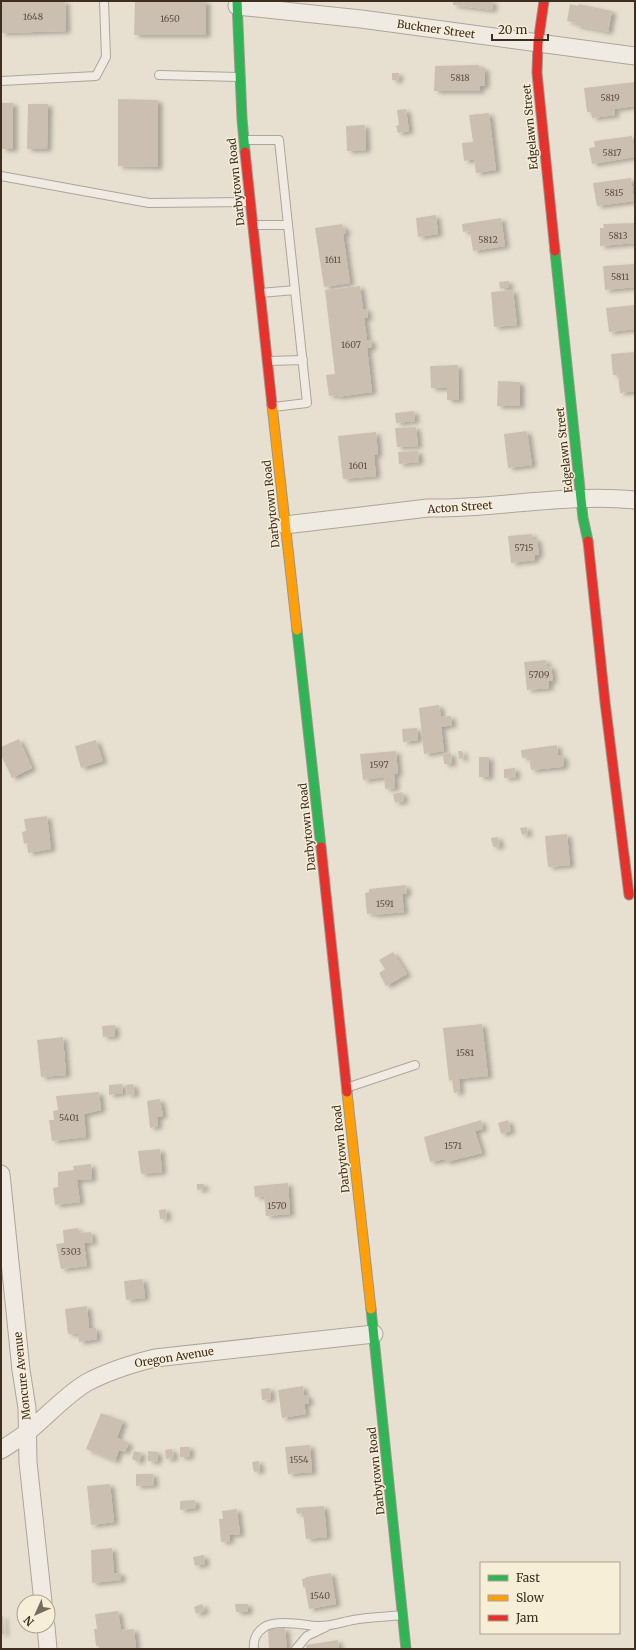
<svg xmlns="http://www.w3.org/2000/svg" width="636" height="1650" font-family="Merriweather,serif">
	<defs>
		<filter id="shadow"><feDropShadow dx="4.5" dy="2.5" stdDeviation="2" flood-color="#0004"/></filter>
	</defs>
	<rect width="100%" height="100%" fill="#e7e0d1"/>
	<!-- building -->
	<path fill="#cbbfb2" filter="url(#shadow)" d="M 1,1 L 65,1 L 66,31 L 1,33 Z
		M 135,1 L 206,1 L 206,35 L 134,35 Z
		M 453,1 L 493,1 L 492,10 L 453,5 Z
		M 570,4 L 578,6 L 579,4 L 612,11 L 608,32 L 575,25 L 576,23 L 567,21 Z
		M 479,65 L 479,68 L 485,68 L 485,86 L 480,86 L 480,91 L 434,91 L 435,66 Z
		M 392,73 L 399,73 L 398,81 L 392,80 Z
		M 635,82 L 635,106 L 614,109 L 615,115 L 592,118 L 591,112 L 587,112 L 584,88 Z
		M 118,99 L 158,100 L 158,167 L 118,166 Z
		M 2,103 L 13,103 L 13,149 L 2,149 Z
		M 28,104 L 48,104 L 47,149 L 27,149 Z
		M 406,109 L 409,131 L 398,133 L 396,126 L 399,125 L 397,110 Z
		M 489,113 L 496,170 L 476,173 L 474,159 L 464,161 L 462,143 L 473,142 L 469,115 Z
		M 365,125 L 366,150 L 347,151 L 346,126 Z
		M 632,136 L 635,157 L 592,164 L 589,148 L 595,147 L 594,141 Z
		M 631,178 L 634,201 L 597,206 L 593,183 Z
		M 436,215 L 438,234 L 418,237 L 416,218 Z
		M 501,218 L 505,246 L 473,251 L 470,231 L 463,232 L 462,224 Z
		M 635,223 L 635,243 L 600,246 L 600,228 L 604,228 L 603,224 Z
		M 342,224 L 342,228 L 345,227 L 346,234 L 343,234 L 350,283 L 324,287 L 315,228 Z
		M 635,264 L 635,287 L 605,290 L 603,266 Z
		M 509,281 L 509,287 L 500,289 L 499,282 Z
		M 360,286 L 363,309 L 367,309 L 368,318 L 364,318 L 367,340 L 371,340 L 372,348 L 367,348 L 372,392 L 337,397 L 337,395 L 329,396 L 326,375 L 335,374 L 325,290 Z
		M 513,290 L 517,325 L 494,327 L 491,292 Z
		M 635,305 L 635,329 L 609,332 L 606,308 Z
		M 635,352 L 635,391 L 620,393 L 618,375 L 613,375 L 611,354 Z
		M 458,365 L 459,400 L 447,400 L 447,388 L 431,388 L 430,366 Z
		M 498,381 L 520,382 L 520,406 L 497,406 Z
		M 414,411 L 415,421 L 396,423 L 395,413 Z
		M 416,427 L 418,446 L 397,447 L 395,428 Z
		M 527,431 L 532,465 L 508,468 L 504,434 Z
		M 376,432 L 378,454 L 374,455 L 376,476 L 343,479 L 338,436 Z
		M 418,451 L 419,462 L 399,464 L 398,452 Z
		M 532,534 L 533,539 L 537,539 L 539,555 L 535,555 L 535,560 L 511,563 L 508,536 Z
		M 546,660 L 547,667 L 551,666 L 553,681 L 549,681 L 549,688 L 527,690 L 524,662 Z
		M 439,705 L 441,717 L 451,716 L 452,725 L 441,727 L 444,751 L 424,754 L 419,708 Z
		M 417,728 L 418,740 L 403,742 L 402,729 Z
		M 19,739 L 32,768 L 12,778 L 1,755 L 1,747 Z
		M 96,740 L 103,761 L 81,768 L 75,746 Z
		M 557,745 L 558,756 L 563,755 L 564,765 L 561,767 L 531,770 L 529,757 L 522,758 L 521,750 Z
		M 396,751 L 398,774 L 394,774 L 395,788 L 385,789 L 384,777 L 363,780 L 360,754 Z
		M 458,751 L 462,751 L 464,758 L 459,759 Z
		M 451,753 L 452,764 L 444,764 L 443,754 Z
		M 479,757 L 489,757 L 489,777 L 479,777 Z
		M 515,768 L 516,777 L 504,778 L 504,769 Z
		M 402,792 L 404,801 L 395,803 L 393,794 Z
		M 47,816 L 51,849 L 28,853 L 27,843 L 24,844 L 22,832 L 26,831 L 24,819 Z
		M 527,827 L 528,834 L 522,835 L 520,828 Z
		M 567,834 L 570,865 L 548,867 L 545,836 Z
		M 498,837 L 500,846 L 493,847 L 491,838 Z
		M 406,885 L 407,894 L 402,894 L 404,912 L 373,915 L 373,913 L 367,914 L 365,893 L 369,892 L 369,889 Z
		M 393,952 L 407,974 L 386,986 L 379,973 L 385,969 L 379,960 Z
		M 482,1024 L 488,1076 L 459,1079 L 460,1092 L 454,1093 L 452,1080 L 449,1081 L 443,1028 Z
		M 115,1025 L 115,1036 L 103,1037 L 102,1026 Z
		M 63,1037 L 66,1075 L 41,1077 L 37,1040 Z
		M 122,1084 L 123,1093 L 109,1095 L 109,1085 Z
		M 133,1084 L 135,1094 L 127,1095 L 126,1085 Z
		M 99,1092 L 101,1110 L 84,1114 L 86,1137 L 52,1141 L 49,1120 L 54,1120 L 53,1111 L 58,1110 L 56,1096 Z
		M 160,1099 L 163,1116 L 157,1117 L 158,1126 L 150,1128 L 147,1101 Z
		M 481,1120 L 483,1129 L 475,1131 L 482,1153 L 446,1162 L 445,1159 L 430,1162 L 424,1137 Z
		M 508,1120 L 511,1131 L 501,1134 L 498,1123 Z
		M 160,1149 L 162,1172 L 141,1174 L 138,1151 Z
		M 91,1164 L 92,1179 L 77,1180 L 80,1202 L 55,1205 L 53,1188 L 58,1187 L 58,1172 L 74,1170 L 73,1166 Z
		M 288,1183 L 290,1214 L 266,1216 L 264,1196 L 255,1197 L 254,1186 Z
		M 197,1184 L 204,1184 L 204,1189 L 197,1190 Z
		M 166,1209 L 167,1218 L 160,1219 L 159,1210 Z
		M 78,1228 L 78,1233 L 91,1232 L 93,1242 L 84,1243 L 87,1266 L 61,1269 L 56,1244 L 64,1243 L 63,1230 Z
		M 143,1279 L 145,1298 L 126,1300 L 124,1281 Z
		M 87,1306 L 89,1328 L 96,1328 L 97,1339 L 79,1342 L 78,1333 L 68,1334 L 65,1309 Z
		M 303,1386 L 304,1396 L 308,1395 L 309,1403 L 304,1404 L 306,1414 L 282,1418 L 278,1390 Z
		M 270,1388 L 271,1399 L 262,1400 L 261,1389 Z
		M 101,1413 L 123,1421 L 117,1438 L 129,1443 L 125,1452 L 119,1450 L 115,1461 L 86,1449 Z
		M 310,1445 L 312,1472 L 288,1474 L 285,1447 Z
		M 180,1447 L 190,1447 L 189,1457 L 180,1457 Z
		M 172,1449 L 174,1458 L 166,1459 L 165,1450 Z
		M 134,1451 L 142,1453 L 139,1462 L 132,1459 Z
		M 148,1451 L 158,1452 L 157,1462 L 148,1461 Z
		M 259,1461 L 260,1471 L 254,1472 L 252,1462 Z
		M 136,1474 L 153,1474 L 154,1485 L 136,1486 Z
		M 110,1484 L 114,1522 L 91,1525 L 87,1486 Z
		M 195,1500 L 196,1508 L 180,1510 L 180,1501 Z
		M 324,1506 L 327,1537 L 306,1539 L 303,1513 L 297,1514 L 296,1508 Z
		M 237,1509 L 240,1534 L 229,1535 L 230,1541 L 221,1542 L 219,1519 L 223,1519 L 222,1511 Z
		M 112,1548 L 114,1573 L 121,1573 L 121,1580 L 92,1583 L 91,1550 Z
		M 204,1555 L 205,1564 L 195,1566 L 193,1557 Z
		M 331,1573 L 336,1604 L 309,1609 L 305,1587 L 303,1587 L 302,1579 L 306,1578 L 306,1577 Z
		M 202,1604 L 205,1611 L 196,1614 L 194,1607 Z
		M 235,1604 L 248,1604 L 248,1612 L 236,1612 Z
		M 118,1611 L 121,1630 L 134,1629 L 136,1649 L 99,1649 L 99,1646 L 96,1646 L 94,1629 L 97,1629 L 95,1614 Z
		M 1,1616 L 3,1616 L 4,1634 L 1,1634 Z
		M 285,1628 L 287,1649 L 269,1649 L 268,1629 Z
		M 338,1640 L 339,1649 L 307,1649 L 306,1645 Z"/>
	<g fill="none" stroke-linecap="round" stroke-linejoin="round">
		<!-- lane casing -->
		<g stroke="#ada599" stroke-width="10">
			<path id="lane" d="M 159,75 L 239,77
				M 1,81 L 96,76 L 106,57 L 104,1
				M 244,140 L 279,140 L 307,403 L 273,407
				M 1,176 L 149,203 L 250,202
				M 255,225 L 288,225
				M 260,293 L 295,290
				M 269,361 L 303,360
				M 349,1087 L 415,1065
				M 254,1649 C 253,1641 256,1633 263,1628 C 275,1619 303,1625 317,1626 C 329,1627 342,1622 353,1620 C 369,1617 386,1617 402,1615
				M 296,1649 L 307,1636 L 326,1627"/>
		</g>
		<!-- street casing -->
		<g stroke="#ada599" stroke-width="19">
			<path id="street" d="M 237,6 L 361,19 L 635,56
				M 285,525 L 428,508 C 497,509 566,493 635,500
				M 1,1174 L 21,1370 L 27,1408 L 28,1462 L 43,1602
				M 1,1450 C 10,1444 20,1438 29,1431 C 48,1415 65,1396 86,1383 C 108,1371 131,1364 155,1358 L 374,1334
				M 46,1626 L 48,1649"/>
		</g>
		<!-- fast casing -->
		<g stroke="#9c958a" stroke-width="11">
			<path id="fast" d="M 237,1 L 242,119 L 245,152
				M 555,251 L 583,518 L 588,541
				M 297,630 L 321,847
				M 371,1309 L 406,1649"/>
		</g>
		<!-- slow casing -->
		<g stroke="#9c958a" stroke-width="11">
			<path id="slow" d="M 272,405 L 297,630
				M 347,1092 L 371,1309"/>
		</g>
		<!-- jam casing -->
		<g stroke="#9c958a" stroke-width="11">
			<path id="jam" d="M 544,1 L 538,43 L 537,73 L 555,251
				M 245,152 L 272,405
				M 588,541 L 605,702 L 629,895
				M 321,847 L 347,1092"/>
		</g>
		<!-- lane -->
		<use href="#lane" stroke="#efebe3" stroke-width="8"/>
		<!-- street -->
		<use href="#street" stroke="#efebe3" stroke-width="17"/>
		<!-- fast -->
		<use href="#fast" stroke="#30b455" stroke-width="9"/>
		<!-- slow -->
		<use href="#slow" stroke="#ff9f0a" stroke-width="9"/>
		<!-- jam -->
		<use href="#jam" stroke="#e5322d" stroke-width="9"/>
	</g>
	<g text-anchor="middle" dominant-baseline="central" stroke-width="3" stroke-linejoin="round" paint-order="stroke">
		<!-- number labels -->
		<g font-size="9" fill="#605244">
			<text x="33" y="16">1648</text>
			<text x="170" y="18">1650</text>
			<text x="460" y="77">5818</text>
			<text x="610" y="97">5819</text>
			<text x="612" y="152">5817</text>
			<text x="614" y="192">5815</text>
			<text x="618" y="235">5813</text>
			<text x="488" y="239">5812</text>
			<text x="333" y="259">1611</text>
			<text x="620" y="276">5811</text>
			<text x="351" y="344">1607</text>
			<text x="358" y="465">1601</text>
			<text x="524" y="547">5715</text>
			<text x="539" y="674">5709</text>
			<text x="379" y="764">1597</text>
			<text x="385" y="903">1591</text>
			<text x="465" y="1052">1581</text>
			<text x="69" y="1117">5401</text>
			<text x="453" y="1145">1571</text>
			<text x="277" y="1205">1570</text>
			<text x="71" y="1251">5303</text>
			<text x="299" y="1459">1554</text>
			<text x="320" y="1595">1540</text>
		</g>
		<!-- street labels -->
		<g font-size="11" fill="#3d2e20" stroke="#f7eed8">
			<text transform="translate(436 29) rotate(8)">Buckner Street</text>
			<text transform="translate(530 127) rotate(-95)">Edgelawn Street</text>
			<text transform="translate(236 182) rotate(-96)">Darbytown Road</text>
			<text transform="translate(564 450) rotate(-96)">Edgelawn Street</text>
			<text transform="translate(271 504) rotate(-96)">Darbytown Road</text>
			<text transform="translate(460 507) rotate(-4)">Acton Street</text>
			<text transform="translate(307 827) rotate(-96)">Darbytown Road</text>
			<text transform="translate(341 1149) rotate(-96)">Darbytown Road</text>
			<text transform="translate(174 1357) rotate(-9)">Oregon Avenue</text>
			<text transform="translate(22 1376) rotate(-96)">Moncure Avenue</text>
			<text transform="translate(376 1471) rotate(-96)">Darbytown Road</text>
		</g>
	</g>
	<!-- border -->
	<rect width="636" height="1650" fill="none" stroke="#3d2e20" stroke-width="4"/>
	<!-- legend -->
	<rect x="480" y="1562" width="140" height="72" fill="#f7eed8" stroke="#ada18e"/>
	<rect x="488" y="1575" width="20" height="6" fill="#30b455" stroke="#ada18e"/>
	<text x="516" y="1582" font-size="12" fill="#3d2e20">Fast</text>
	<rect x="488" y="1595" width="20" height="6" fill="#ff9f0a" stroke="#ada18e"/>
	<text x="516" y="1602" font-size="12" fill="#3d2e20">Slow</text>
	<rect x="488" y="1615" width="20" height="6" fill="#e5322d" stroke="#ada18e"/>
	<text x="516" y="1622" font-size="12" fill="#3d2e20">Jam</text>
	<!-- north arrow -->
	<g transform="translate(36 1614) rotate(225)"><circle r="19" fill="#f7eed8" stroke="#ada18e"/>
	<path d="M0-3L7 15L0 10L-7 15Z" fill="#786c5e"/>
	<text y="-6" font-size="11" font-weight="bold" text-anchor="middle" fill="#3d2e20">N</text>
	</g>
	<!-- scale -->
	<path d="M492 34v6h56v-6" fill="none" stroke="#3d2e20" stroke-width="2"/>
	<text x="498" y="34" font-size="12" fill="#3d2e20" stroke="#f7eed8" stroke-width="3" paint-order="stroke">20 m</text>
</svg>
